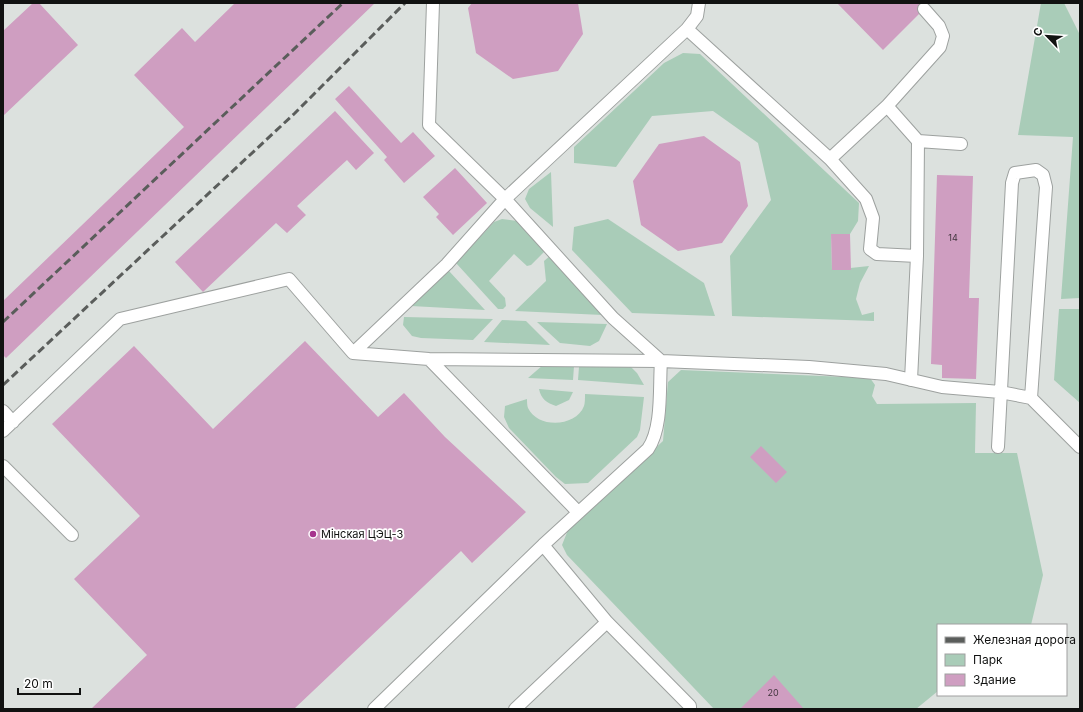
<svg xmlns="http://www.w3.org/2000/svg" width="1083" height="712" font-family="Inter,sans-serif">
	<rect width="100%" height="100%" fill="#dce1de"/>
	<!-- green -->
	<path fill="#a9ccb8" d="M 1041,3 L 1064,3 L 1080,35 L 1080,298 L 1061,299 L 1073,137 L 1018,135 Z
		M 683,53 L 700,54 L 859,203 L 858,221 L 850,234 L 831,234 L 832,270 L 869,266 L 860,283 L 856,299 L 862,315 L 874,312 L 874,321 L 732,316 L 730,256 L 771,200 L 758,143 L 713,111 L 652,116 L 616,167 L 574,163 L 574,147 L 664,63 Z
		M 551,172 L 553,227 L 530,208 L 525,199 L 529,189 Z
		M 502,219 L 517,221 L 541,245 L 544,252 L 531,265 L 527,266 L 514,254 L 489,281 L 505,298 L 506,306 L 503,309 L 498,309 L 456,263 L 494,222 Z
		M 608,219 L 704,283 L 715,316 L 632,313 L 572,250 L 574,227 Z
		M 551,255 L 603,315 L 515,311 L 546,281 L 544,261 Z
		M 449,271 L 485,310 L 411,306 Z
		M 1059,309 L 1080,309 L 1080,403 L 1054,380 Z
		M 404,317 L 493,319 L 473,340 L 421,338 L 412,336 L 403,325 Z
		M 502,320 L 526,321 L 550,345 L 484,342 Z
		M 537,322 L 607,324 L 599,341 L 590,346 L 560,343 Z
		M 543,365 L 574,366 L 573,380 L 528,378 Z
		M 579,367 L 631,367 L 637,373 L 644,385 L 578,380 Z
		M 681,370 L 870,378 L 875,385 L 872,396 L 877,404 L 976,403 L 975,453 L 1017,453 L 1043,575 L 1031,625 L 938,625 L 938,691 L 916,709 L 714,709 L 567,555 L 562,545 L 568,530 L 663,441 L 668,382 Z
		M 539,389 L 573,392 L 569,400 L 556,406 C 547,403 541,399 539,389 Z
		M 585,394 L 644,397 L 640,430 L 637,437 L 588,483 L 565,484 L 556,477 L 509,428 L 504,417 L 505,406 L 527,399 C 527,401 527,406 528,408 C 538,429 576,427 584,406 C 585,403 585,398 585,394 Z"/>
	<!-- building -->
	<path fill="#cf9ec1" d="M 33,3 L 39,3 L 78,45 L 3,116 L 3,31 Z
		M 235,3 L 375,3 L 6,358 L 3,355 L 3,301 L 184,127 L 134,75 L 182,28 L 195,42 Z
		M 472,3 L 578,3 L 583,34 L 558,71 L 513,79 L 476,53 L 468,8 Z
		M 837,3 L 930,3 L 883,50 Z
		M 349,86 L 401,143 L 413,132 L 435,156 L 404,183 L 384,160 L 387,157 L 335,99 Z
		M 335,111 L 374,153 L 356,170 L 347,160 L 297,206 L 306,215 L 287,233 L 276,223 L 203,292 L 175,262 Z
		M 704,136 L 740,162 L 748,206 L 722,243 L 678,251 L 641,225 L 633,181 L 659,144 Z
		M 455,168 L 487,203 L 453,235 L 436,217 L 439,214 L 423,197 Z
		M 937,175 L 973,176 L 969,298 L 979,298 L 976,379 L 942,378 L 942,365 L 931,364 Z
		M 831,234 L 850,234 L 851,270 L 832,270 Z
		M 305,341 L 378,417 L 404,393 L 445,437 L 526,512 L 472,563 L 461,551 L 294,709 L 91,709 L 147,655 L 74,579 L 140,516 L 52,424 L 134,346 L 213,429 Z
		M 761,446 L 787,472 L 776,483 L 750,457 Z
		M 774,675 L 804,709 L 740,709 Z"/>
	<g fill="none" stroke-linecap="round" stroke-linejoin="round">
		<!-- lane casing -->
		<g stroke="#9da19f" stroke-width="14">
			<path id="lane" d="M 433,3 L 429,125 L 505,199 L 687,29 L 830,159 L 866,199 L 873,218 L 870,249 L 877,254 L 917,256
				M 687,29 L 697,16 L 699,3
				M 887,106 L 940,47 L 943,36 L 939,26 L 924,9
				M 830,159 L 887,106 L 918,141
				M 353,353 L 447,264 L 505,199 L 613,318 L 661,361 C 659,387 663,427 648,449 L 543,545 L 374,709
				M 429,359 L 578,512
				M 911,380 L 917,256 L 918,141 L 961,144
				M 3,411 L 13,422
				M 3,431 L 120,319 L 289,279 L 353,353 L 429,359 L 661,361 L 809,367 L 886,374 L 942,387 L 1000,392 L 1031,398 L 1080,447
				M 998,447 L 1012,183 L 1015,173 L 1036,170 L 1043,175 L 1046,187 L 1031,398
				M 3,466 L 72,535
				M 543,545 L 607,622 L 690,706 L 690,709
				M 515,709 L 607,622"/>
		</g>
		<!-- lane -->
		<use href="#lane" stroke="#fff" stroke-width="12"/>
		<!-- rail -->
		<path stroke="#5a5d5b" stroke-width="3" stroke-dasharray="8 4" stroke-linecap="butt" d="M 3,322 L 343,3
			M 3,385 L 295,113 L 405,3"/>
	</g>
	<!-- markers -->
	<circle fill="#a6338e" stroke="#fff" stroke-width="1.5" cx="313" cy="534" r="4"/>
	<g text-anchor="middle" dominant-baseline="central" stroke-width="3.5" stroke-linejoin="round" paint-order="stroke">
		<!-- number labels -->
		<g font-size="9" fill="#40353d">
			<text x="953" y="237">14</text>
			<text x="773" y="692">20</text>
		</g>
		<!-- poi labels -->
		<g font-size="11" fill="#111211" stroke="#fff" text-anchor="start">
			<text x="321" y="534">Мінская ЦЭЦ-3</text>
		</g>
	</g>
	<!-- border -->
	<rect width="1083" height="712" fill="none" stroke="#111211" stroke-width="8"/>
	<!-- legend -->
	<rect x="937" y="624" width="130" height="72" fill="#ffffff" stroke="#a0a0a0"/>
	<rect x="945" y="637" width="20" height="6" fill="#5a5d5b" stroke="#a0a0a0"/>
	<text x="973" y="644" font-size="12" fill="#111211">Железная дорога</text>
	<rect x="945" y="654" width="20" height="12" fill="#a9ccb8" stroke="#a0a0a0"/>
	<text x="973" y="664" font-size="12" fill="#111211">Парк</text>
	<rect x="945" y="674" width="20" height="12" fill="#cf9ec1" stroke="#a0a0a0"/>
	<text x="973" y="684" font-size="12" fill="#111211">Здание</text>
	<!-- north arrow -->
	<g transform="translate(1047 36) rotate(295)" stroke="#ffffff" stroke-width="3" paint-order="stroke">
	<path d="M0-3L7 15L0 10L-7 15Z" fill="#111211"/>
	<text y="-6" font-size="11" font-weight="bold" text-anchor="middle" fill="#111211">С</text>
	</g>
	<!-- scale -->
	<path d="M18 688v6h62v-6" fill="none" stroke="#111211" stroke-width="2"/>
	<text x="24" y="688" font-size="12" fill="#111211" stroke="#ffffff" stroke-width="3" paint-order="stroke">20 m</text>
</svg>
